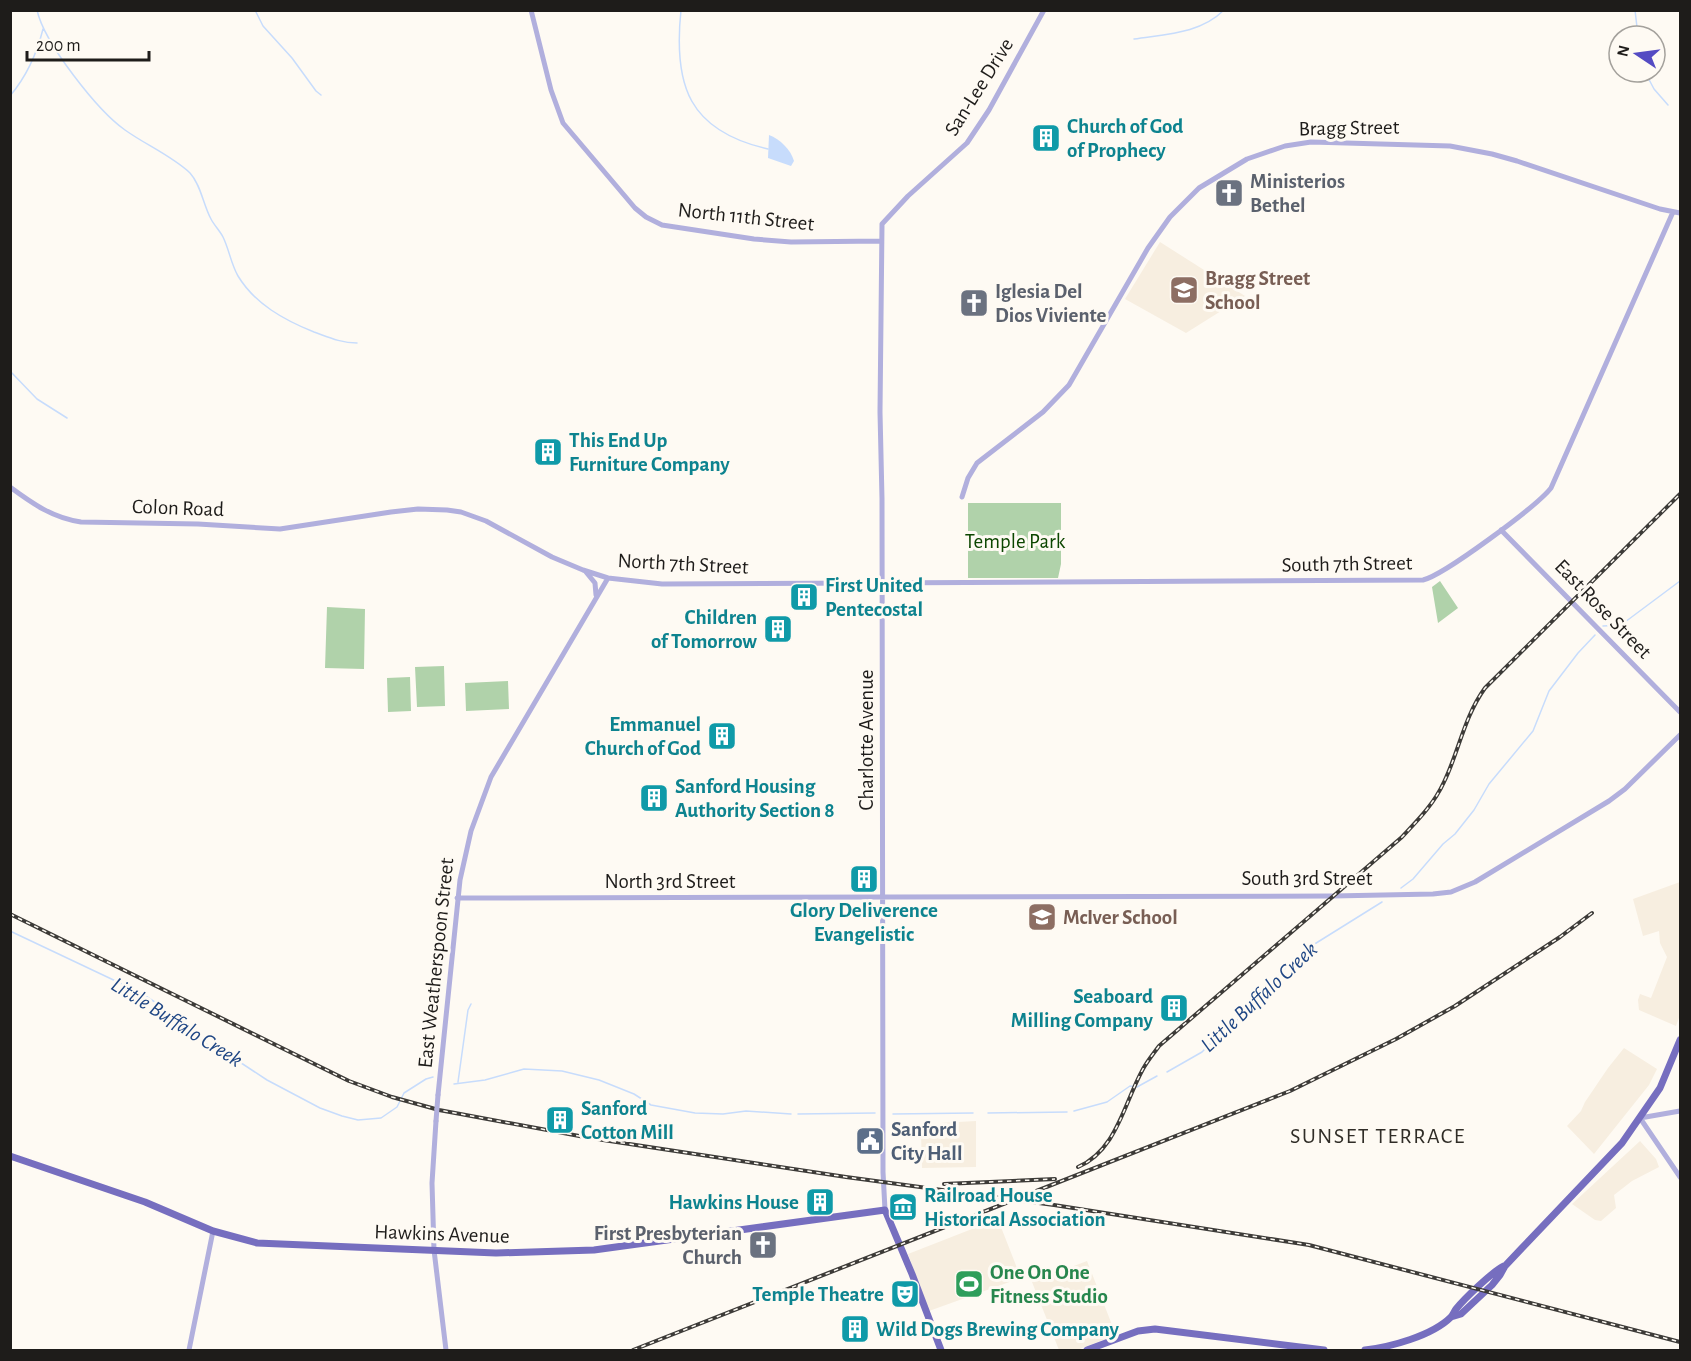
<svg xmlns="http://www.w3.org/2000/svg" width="1691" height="1361" font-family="'Alegreya Sans',sans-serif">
	<rect width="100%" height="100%" fill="#fefaf3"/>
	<!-- built -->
	<path fill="#f7eee0" d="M 1160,242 L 1245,296 L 1186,333 L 1125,299 Z
		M 1680,882 L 1680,1015 L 1676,1026 L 1639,1010 L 1638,1000 L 1640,994 L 1651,998 L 1667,957 L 1660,943 L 1659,931 L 1643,936 L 1633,899 Z
		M 1624,1048 L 1657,1069 L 1649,1085 L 1594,1154 L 1567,1126 L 1581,1111 L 1585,1102 L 1608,1068 Z
		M 976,1121 L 976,1167 L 922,1168 L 921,1133 L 939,1133 L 940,1123 Z
		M 1640,1141 L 1656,1159 L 1659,1167 L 1632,1181 L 1614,1195 L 1616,1208 L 1601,1221 L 1595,1220 L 1572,1204 Z
		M 995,1220 L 999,1222 L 1019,1273 L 1015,1280 L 929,1311 L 908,1254 Z
		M 1087,1261 L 1116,1335 L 1077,1350 L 1059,1350 L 1032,1282 Z"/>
	<!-- green -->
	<path fill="#b0d2aa" d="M 968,503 L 1061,503 L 1061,564 L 1058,578 L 968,578 Z
		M 1440,581 L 1458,608 L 1438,623 L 1432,587 Z
		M 327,607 L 365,609 L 364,669 L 325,668 Z
		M 444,666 L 445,706 L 417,707 L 415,667 Z
		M 410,677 L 411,711 L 388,712 L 387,678 Z
		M 508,681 L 509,709 L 466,711 L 465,683 Z"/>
	<!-- water -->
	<path fill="#c7dcfc" d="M 769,135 C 780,139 791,150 794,161 L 791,166 L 768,158 Z"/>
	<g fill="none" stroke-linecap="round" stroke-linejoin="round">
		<!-- stream -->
		<path stroke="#c7dcfc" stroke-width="1.5" d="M 37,10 C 44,43 98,111 125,130 C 146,145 172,156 190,173 C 201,185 203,204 211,219 C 214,225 220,231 223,237 C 229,249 231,264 238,276 C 255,304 284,320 314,332 C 328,337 341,343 357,343
			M 255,10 L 263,26 L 292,58 L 316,91 L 321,95
			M 681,10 C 673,86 689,131 768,149
			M 1635,10 L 1638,36
			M 1134,39 C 1165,34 1200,34 1224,10
			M 1645,72 L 1654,89 L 1668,105
			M 10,96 C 26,77 37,53 43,29
			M 10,371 L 37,399 L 67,418
			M 1603,626 L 1621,625 L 1680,581
			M 1401,888 L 1413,879 L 1443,844 L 1455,834 L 1474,810 L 1489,784 L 1533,731 L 1549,691 L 1578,653 L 1595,635
			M 10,931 L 141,993 L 167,1010 L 210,1047 L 226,1053 L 267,1080 L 320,1108 L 342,1116 L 358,1120 L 381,1118 L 397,1107 L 404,1093 L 426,1079 L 433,1077
			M 1167,1072 L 1202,1052 L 1225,1029 L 1246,1013 L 1288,965 L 1313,945 L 1382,902
			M 458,1082 L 468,1010 L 471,1004
			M 454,1084 L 485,1080 L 524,1069 L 562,1071 L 599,1080 L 634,1094 L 651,1105 L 695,1113 L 723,1114 L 746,1111 L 791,1114
			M 1074,1111 L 1107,1102 L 1130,1086 L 1137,1087 L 1157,1076
			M 988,1113 L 1067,1112
			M 798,1114 L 875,1113
			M 893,1114 L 973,1113"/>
		<!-- minor -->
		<path stroke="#b1afdd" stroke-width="5" d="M 531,10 L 551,90 L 563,123 L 635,208 L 646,217 L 662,225 L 754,239 L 791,242 L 881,241
			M 10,487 C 33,504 53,518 81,522 L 198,524 L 280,529 L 391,512 L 418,509 L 447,510 L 461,512 L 486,521 L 552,557 L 583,570 L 608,578 L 662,584 L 1423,580 C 1444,575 1537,506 1551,488 L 1673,212
			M 962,497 L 968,478 L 977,463 L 1043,412 L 1069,385 L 1148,248 L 1170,217 L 1199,188 L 1247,159 L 1285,146 L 1311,142 L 1450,146 L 1492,154 L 1517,161 L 1660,209 L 1680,213
			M 1501,530 L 1680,712
			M 586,572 L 595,583 L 596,595
			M 457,898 L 1333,896 L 1433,894 L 1451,892 L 1475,882 L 1609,801 L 1625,789 L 1680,735
			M 438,1095 L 460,880 L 471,831 L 491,777 L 608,578
			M 1680,1111 L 1640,1118 L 1680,1177
			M 436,1121 L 432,1183 L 434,1250 L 446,1350
			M 885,1210 L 883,1172 L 882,499 L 880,412 L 882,224 L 908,196 L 967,143 L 989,110 L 1044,10
			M 189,1350 L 213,1231"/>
		<!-- major -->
		<path stroke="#766ebf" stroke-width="7" d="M 10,1156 L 145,1202 L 213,1231 L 257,1243 L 496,1253 L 594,1250 L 885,1210 L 912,1274 L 941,1350
			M 1451,1317 L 1461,1314 L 1492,1285 L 1500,1275 L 1505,1266 L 1522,1248 L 1622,1143 L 1660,1088 L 1680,1040
			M 1087,1350 L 1138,1331 L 1155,1329 L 1324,1350
			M 1365,1350 C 1390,1347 1432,1336 1451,1317 C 1453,1315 1454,1312 1456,1309 C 1465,1298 1492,1272 1504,1266"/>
		<!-- rail casing -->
		<g stroke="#3d3b38" stroke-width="4">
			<path id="rail" d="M 10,914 L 349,1081 L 392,1097 L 439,1110 L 590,1138 L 846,1177 L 1054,1205 L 1309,1245 L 1680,1342
				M 1078,1167 C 1117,1150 1124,1103 1143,1069 C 1148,1060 1154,1053 1159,1046 L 1402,837 C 1418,820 1434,804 1444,782 C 1459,751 1464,717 1485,688 L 1680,494
				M 944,1184 L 1055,1179
				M 633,1350 L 1290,1091 L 1396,1039 L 1455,1006 L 1560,937 L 1592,913"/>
		</g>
		<!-- rail -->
		<use href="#rail" stroke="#fefaf3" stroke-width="1.5" stroke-dasharray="4.5" stroke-linecap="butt"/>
		<!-- minor-bridge -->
		<path stroke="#b1afdd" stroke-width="5" d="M 436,1121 L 438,1095"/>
	</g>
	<!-- icons -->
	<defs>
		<g id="building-square" transform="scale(1.5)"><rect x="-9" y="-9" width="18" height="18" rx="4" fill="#0f9aa8" stroke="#fefaf3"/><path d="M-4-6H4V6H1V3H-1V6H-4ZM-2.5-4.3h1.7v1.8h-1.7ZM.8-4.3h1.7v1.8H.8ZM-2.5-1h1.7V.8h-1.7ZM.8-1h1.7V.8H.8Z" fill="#fff"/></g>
		<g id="church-square" transform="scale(1.5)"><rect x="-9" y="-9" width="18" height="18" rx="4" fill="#6b7280" stroke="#fefaf3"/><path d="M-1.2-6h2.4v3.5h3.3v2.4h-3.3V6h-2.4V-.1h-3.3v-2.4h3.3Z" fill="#fff"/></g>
		<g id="school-square" transform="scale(1.5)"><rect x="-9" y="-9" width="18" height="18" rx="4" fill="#8d6e63" stroke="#fefaf3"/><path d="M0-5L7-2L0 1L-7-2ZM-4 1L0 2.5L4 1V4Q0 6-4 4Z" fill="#fff"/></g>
		<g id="civic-square" transform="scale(1.5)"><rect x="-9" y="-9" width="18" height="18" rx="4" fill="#5c6f8a" stroke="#fefaf3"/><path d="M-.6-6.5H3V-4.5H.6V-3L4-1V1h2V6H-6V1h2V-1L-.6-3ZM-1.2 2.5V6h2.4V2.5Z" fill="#fff"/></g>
		<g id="museum-square" transform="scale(1.5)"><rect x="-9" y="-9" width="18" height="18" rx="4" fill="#0f9aa8" stroke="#fefaf3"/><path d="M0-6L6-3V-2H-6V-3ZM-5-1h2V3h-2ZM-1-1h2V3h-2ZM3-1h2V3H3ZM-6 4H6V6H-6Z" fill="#fff"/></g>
		<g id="stadium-square" transform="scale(1.5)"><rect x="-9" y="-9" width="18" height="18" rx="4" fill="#2e9e5b" stroke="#fefaf3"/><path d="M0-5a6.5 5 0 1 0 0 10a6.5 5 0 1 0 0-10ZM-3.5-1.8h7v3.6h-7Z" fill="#fff"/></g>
		<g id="theatre-square" transform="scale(1.5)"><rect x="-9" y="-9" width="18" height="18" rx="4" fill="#0f9aa8" stroke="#fefaf3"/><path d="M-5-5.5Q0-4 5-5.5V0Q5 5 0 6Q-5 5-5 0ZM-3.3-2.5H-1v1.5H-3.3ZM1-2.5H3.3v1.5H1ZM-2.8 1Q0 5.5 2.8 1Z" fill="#fff"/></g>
	</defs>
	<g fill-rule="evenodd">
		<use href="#building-square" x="1046" y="138"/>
		<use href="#church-square" x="1229" y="193"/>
		<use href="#school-square" x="1184" y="290"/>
		<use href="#church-square" x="974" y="303"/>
		<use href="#building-square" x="548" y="452"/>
		<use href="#building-square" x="804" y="597"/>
		<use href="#building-square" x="778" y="629"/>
		<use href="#building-square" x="722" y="736"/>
		<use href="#building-square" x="654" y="798"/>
		<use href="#building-square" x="864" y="879"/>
		<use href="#school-square" x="1042" y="917"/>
		<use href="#building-square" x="1174" y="1008"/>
		<use href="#building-square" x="560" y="1120"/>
		<use href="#civic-square" x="870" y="1141"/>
		<use href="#building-square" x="820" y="1202"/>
		<use href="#museum-square" x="903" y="1207"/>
		<use href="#church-square" x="763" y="1245"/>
		<use href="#stadium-square" x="969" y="1284"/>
		<use href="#theatre-square" x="905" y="1294"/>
		<use href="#building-square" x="855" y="1329"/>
	</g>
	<g text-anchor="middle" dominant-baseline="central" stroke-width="6" stroke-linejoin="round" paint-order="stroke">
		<!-- street labels -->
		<g font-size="21" fill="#1e1c1a" stroke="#fefaf3">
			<text transform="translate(979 87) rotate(-58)">San-Lee Drive</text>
			<text transform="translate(1349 128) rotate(-1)">Bragg Street</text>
			<text transform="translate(746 217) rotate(6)">North 11th Street</text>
			<text transform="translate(178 508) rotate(2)">Colon Road</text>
			<text transform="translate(683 564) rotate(3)">North 7th Street</text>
			<text transform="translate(1347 564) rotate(-1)">South 7th Street</text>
			<text transform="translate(1603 609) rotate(46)">East Rose Street</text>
			<text transform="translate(866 740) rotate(-90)">Charlotte Avenue</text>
			<text x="1307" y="878">South 3rd Street</text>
			<text x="670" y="881">North 3rd Street</text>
			<text transform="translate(436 963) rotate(-84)">East Weatherspoon Street</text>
			<text transform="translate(442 1234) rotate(2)">Hawkins Avenue</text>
		</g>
		<!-- culture labels -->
		<g font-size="21" font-weight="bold" fill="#0d838f" stroke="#fefaf3" text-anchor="start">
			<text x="1067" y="126">Church of God<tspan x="1067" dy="24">of Prophecy</tspan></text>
			<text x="569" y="440">This End Up<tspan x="569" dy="24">Furniture Company</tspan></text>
			<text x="825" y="585">First United<tspan x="825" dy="24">Pentecostal</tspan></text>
			<text x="757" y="617" text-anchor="end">Children<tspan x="757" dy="24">of Tomorrow</tspan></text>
			<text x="701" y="724" text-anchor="end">Emmanuel<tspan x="701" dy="24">Church of God</tspan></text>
			<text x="675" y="786">Sanford Housing<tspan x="675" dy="24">Authority Section 8</tspan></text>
			<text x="864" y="910" text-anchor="middle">Glory Deliverence<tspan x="864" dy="24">Evangelistic</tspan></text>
			<text x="1153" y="996" text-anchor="end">Seaboard<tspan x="1153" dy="24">Milling Company</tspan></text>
			<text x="581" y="1108">Sanford<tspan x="581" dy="24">Cotton Mill</tspan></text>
			<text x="924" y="1195">Railroad House<tspan x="924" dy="24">Historical Association</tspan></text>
			<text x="799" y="1202" text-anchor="end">Hawkins House</text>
			<text x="884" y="1294" text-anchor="end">Temple Theatre</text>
			<text x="876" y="1329">Wild Dogs Brewing Company</text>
		</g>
		<!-- worship labels -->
		<g font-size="21" font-weight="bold" fill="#5b616d" stroke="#fefaf3" text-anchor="start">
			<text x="1250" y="181">Ministerios<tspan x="1250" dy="24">Bethel</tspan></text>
			<text x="995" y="291">Iglesia Del<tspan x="995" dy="24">Dios Viviente</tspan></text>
			<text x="742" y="1233" text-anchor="end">First Presbyterian<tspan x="742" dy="24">Church</tspan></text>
		</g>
		<!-- education labels -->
		<g font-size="21" font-weight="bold" fill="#785e54" stroke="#fefaf3" text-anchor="start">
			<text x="1205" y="278">Bragg Street<tspan x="1205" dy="24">School</tspan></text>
			<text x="1063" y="917">McIver School</text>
		</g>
		<!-- park labels -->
		<g font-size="21" fill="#0c4600" stroke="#fefaf3">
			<text x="1015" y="541">Temple Park</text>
		</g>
		<!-- service labels -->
		<g font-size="21" font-weight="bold" fill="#4e5e75" stroke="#fefaf3" text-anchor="start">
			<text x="891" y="1129">Sanford<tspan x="891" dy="24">City Hall</tspan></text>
		</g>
		<!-- leisure labels -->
		<g font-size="21" font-weight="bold" fill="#27864d" stroke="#fefaf3" text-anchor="start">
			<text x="990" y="1272">One On One<tspan x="990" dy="24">Fitness Studio</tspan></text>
		</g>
		<!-- water labels -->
		<g font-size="22" font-style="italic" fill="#1f4684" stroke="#fefaf3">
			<text transform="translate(1259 997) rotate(-43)">Little Buffalo Creek</text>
			<text transform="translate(177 1022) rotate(32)">Little Buffalo Creek</text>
		</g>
		<!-- neighbourhood labels -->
		<g font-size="22" letter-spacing="1.5" fill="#302d27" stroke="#fefaf3">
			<text x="1378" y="1136">SUNSET TERRACE</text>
		</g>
	</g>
	<!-- border -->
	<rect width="1691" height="1361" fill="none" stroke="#1e1c1a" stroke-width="24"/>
	<!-- north arrow -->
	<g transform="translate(1637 54) rotate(283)"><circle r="28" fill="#fefaf3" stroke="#a4a19c" stroke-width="1.5"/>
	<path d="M0-4.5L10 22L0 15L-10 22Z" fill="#544bc3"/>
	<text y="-9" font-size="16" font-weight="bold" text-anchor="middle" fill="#1e1c1a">N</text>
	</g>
	<!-- scale -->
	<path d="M27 51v9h122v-9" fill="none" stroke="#1e1c1a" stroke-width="3"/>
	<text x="36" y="51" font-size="18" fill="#1e1c1a" stroke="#fefaf3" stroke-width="4.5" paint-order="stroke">200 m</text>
</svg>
